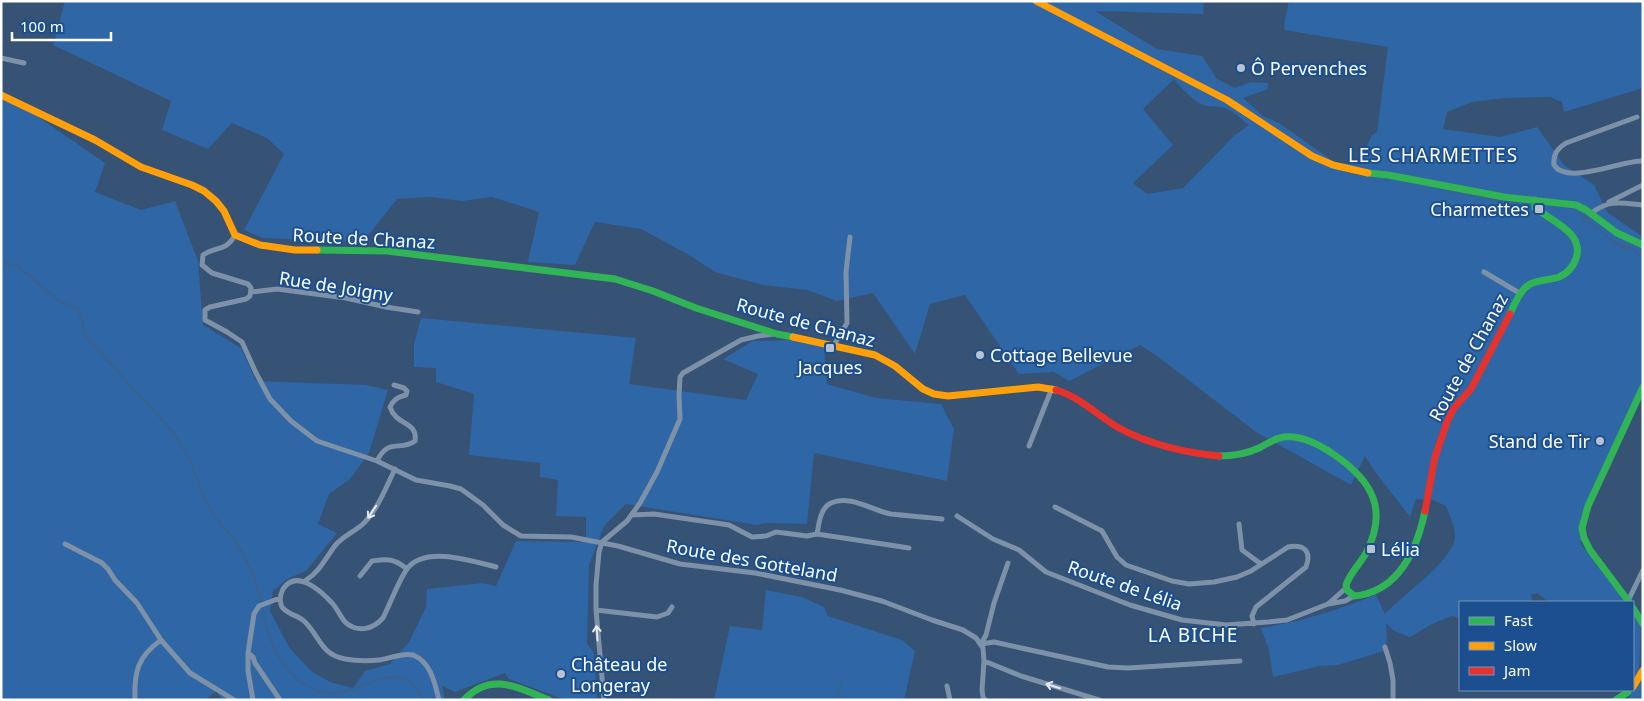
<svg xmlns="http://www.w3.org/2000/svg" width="1644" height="701" font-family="'Noto Sans',sans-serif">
	<rect width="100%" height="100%" fill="#365274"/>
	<!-- green -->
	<path fill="#2f66a5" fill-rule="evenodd" d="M 65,1 L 1204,1 L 1203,14 L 1095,11 L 1157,49 L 1202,56 L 1217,79 L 1235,88 L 1251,82 L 1268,83 L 1268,89 L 1243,98 L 1263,116 L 1279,123 L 1336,163 L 1354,164 L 1364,163 L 1366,148 L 1372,135 L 1377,132 L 1388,47 L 1284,30 L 1285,19 L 1289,1 L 1643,1 L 1643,88 L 1564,112 L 1562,102 L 1550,97 L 1505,98 L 1472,102 L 1447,112 L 1443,129 L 1500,137 L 1537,127 L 1564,165 L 1594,185 L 1607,212 L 1643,237 L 1643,382 L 1587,512 L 1581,531 L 1581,544 L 1626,602 L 1549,602 L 1537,593 L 1531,595 L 1533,602 L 1460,602 L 1460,618 L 1452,616 L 1432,624 L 1410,637 L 1394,631 L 1386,623 L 1387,639 L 1384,651 L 1338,665 L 1320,666 L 1273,677 L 1269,650 L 1261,628 C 1301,622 1339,609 1376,595 L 1385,614 C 1400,597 1456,559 1455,536 C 1455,526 1449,515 1446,506 L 1433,500 L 1416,499 L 1410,517 L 1373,469 L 1365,456 L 1351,485 L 1256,432 L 1157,356 L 1140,345 L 1069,381 L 1054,372 L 1019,374 L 965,295 L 930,304 L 915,354 L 873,293 L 837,301 L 807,290 L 763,285 L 715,272 L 689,255 L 641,229 L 595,222 L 575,265 L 528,262 L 539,212 L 492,197 L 462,201 L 431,197 L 397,199 L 363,242 L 263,238 L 244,230 L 284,154 L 267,138 L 232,123 L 208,149 L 162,130 L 171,101 L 53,45 ZM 1174,79 C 1180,87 1197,105 1207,106 C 1215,107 1219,106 1227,109 C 1235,112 1242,120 1249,125 L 1235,135 L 1183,188 L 1147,194 L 1133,183 L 1173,145 L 1143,109 Z
		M 1,99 L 31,112 L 105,163 L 95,192 L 141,210 L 175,201 L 198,261 L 203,325 L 241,348 L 256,381 L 366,385 L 388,390 L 369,453 L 350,479 L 329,494 L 318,524 L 337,533 L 306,571 L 287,579 L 273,591 L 270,611 L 289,647 L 311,671 L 330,682 L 353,688 L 365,671 L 390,664 L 409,642 L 426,607 L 427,589 L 482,583 L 496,586 L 516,541 L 586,542 L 586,517 L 556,516 L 558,480 L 540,477 L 540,463 L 469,455 L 474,394 L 436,382 L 436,368 L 414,367 L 414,344 L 421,318 L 636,338 L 629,384 L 746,400 L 758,374 L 723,359 L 753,341 L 796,340 L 824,347 L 827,384 L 876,398 L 941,404 L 954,429 L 947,481 L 814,453 L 807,524 L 767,523 L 757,525 L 626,504 L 604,526 L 589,565 L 587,643 L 594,653 L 597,700 L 566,700 L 509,679 L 505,673 L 455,692 L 442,686 L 445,700 L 222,700 L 216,691 L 206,700 L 1,700 Z
		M 766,590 L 802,597 L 824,607 L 828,616 L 902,640 L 915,651 L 904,700 L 714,700 L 730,626 L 762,630 Z
		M 1633,612 L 1641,624 L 1639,671 L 1633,679 Z
		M 1643,673 L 1643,700 L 1627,700 L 1636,687 Z"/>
	<!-- water -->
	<path fill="#3b618d" d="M 1057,15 L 1142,61 L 1222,98 L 1272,134 L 1224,100 L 1147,64 Z
		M 1298,151 L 1353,174 L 1372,177 L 1380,182 L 1384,179 L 1391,180 L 1395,179 L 1443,189 L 1450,193 L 1458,192 L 1496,198 L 1500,201 L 1504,199 L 1527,203 L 1508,203 L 1504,201 L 1500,203 L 1496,200 L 1458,193 L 1449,194 L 1443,190 L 1395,180 L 1390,181 L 1384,180 L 1380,183 L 1372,178 L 1352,176 L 1344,171 L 1305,156 Z
		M 1546,204 L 1570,206 L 1581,209 C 1586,219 1617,248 1628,245 L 1643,256 L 1643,260 L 1637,253 L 1627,248 L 1623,249 L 1612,242 L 1599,230 L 1584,221 L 1580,211 C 1569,207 1555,208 1546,204 Z"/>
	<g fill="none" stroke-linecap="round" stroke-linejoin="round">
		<!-- stream -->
		<path stroke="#3b618d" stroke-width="2" d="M 1,263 L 18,266 L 58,300 L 79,310 L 86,337 L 174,433 L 191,462 L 204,498 L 214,516 L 235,540 L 246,560 L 255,580 L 261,601
			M 262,610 C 269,648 295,701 344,692 C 363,687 382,673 403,678 C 413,681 419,692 424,700
			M 836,700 L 841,684"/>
		<!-- street -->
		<path stroke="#7d92a8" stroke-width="5" d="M 1,58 L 24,63
			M 1637,117 L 1566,143 C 1557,149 1553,154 1554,165 C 1568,186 1621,160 1643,161
			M 1609,202 L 1643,185
			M 1591,213 C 1611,199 1620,203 1643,205
			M 235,235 C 226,252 216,246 203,255 L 202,265 L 212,273 L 248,284 L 251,288 L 250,296 L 246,299 L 210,307 L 205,310 L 205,320 L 227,332 L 242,342 L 256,373 L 270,399 L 291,421 L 317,441 L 377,461 L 416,480 L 450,486 L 461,489 L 483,505 L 503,525 L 521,536 L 571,537 L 618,546 L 680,564 L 755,573 L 840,590 L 882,601 L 932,620 L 963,630 L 976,638 L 983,648 L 984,661 L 982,690 L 983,697 L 985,700
			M 1484,272 L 1521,294
			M 251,292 L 277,289 L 346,298 L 386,307 L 418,312
			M 834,345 L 847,323 L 846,272 L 850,237
			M 1029,446 L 1052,388
			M 377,461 C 389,437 400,452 415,441 C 418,421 396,426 390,407 C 394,399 398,397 406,395 L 407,391 L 404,388 L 394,385
			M 1055,507 L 1102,531 L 1117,557 L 1126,565 L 1172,581 L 1189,584 L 1214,582 L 1237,577 L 1251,571 L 1288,547 C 1304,544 1312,551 1306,567 L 1256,607 L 1252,616 L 1254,624
			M 631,515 L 654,514 L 729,525 L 752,537 L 766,536 L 776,532 L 807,536 L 817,534 C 819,524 820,508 831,503 C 850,494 873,511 891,514 C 908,516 925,517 942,519
			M 957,516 L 993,539 L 1019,550 L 1046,572 L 1130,605 L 1182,620 L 1226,625 L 1268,622 L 1287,620 L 1328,604 L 1345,601 L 1354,596
			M 1239,524 L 1242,550 L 1261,564
			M 817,534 L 909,548
			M 65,544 L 102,563 L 108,569 L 115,580 L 137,603 L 161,640 L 190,673 L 234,700
			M 360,576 L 372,561 C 388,559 394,558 407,569
			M 305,581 C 320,571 324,561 334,547 C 342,536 355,532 364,523 C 378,509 386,487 395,469
			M 1628,601 L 1643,570
			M 1328,604 L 1346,588
			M 596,610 L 657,617 L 668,613 L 672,607
			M 981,644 L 994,642 L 1108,667 L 1128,668 L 1240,661
			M 981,644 L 986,635 L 994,603 L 1008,563
			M 1385,647 L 1390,663 L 1393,680 L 1393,700
			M 248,653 L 248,671 L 253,700
			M 984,661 L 1021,676 L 1099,700
			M 947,686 L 950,700
			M 135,700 C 134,673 137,657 161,640
			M 280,700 L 255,663 L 253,657 L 248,653 L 254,614 L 259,606 L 280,598
			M 439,700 C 435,684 431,662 413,655 C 403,652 389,659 379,660 C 369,661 356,661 345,659 C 320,654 320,636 304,621 C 298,615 288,615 282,607 C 279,601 280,595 283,589 C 297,568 322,592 333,604 C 338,610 341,618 346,623 C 359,633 373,629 383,618 C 390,604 399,580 407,569 C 424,545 473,561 496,567
			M 604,700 L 596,610 L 596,585 L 599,552 L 602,542 L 627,521 L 640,503 L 657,472 L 680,419 L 679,395 L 680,377 L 683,373 L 741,340 L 758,336 L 774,334"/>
		<!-- fast -->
		<path stroke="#30b455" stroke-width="7" d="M 1368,173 L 1388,175 L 1504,197 L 1576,205 L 1586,210 L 1617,233 L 1643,245
			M 317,250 L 387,251 L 615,279 L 653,291 L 696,308 L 777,334 L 793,337
			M 1510,314 C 1514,305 1519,293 1526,287 C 1535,279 1548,281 1559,277 C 1566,274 1572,268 1575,261 C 1587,234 1552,221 1535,208 L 1535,200
			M 1219,456 C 1234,456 1246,454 1259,448 C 1267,444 1275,438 1284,437 C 1302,435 1322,446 1336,456 C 1373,482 1388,510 1366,553 C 1360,564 1350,573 1346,585 L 1347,590 L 1354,596 C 1399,592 1417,549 1425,511
			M 1629,602 L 1590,550 L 1584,538 L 1582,528 L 1588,506 L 1643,387
			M 1633,608 L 1643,624
			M 464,700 C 491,671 518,688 549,700
			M 1616,700 L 1628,692"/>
		<!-- slow -->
		<path stroke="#ff9f0a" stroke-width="7" d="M 1036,1 L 1227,100 L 1312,156 L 1333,165 L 1368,173
			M 1,95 L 95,140 L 141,167 L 192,185 L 204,191 L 216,201 L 224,211 L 235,235 L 260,245 L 295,250 L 317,250
			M 793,337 L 875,355 L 895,366 L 923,389 L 934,394 L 948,396 L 1038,387 L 1056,390
			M 1633,687 L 1643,670"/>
		<!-- jam -->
		<path stroke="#e5322d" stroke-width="7" d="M 1056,390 C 1080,397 1098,416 1119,428 C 1148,444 1186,453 1219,456
			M 1425,511 L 1435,457 L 1447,422 L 1454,408 L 1471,389 L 1510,314"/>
	</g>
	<!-- one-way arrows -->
	<defs><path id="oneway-shaft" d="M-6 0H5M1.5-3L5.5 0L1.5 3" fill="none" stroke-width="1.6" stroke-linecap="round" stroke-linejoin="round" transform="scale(1.25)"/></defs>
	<g stroke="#e5e9ee">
		<use href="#oneway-shaft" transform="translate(372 512) rotate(123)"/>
		<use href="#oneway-shaft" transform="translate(597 633) rotate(-94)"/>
		<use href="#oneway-shaft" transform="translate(1053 686) rotate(-163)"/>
	</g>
	<!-- markers -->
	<g fill="#b9c2ce" stroke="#1b4f8f" stroke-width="2">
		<circle cx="1241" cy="68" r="5"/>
		<rect x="1534" y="204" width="10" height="10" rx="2.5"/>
		<rect x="825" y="343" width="10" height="10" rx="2.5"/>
		<circle cx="980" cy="355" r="5"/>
		<circle cx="1600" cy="441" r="5"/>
		<rect x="1366" y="544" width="10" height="10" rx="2.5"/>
		<circle cx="561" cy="674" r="5"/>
	</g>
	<g text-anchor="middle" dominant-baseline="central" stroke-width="4" stroke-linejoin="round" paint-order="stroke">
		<!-- poi labels -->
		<g font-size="18" fill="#fff" stroke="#1b4f8f" text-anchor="start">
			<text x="1251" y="68">Ô Pervenches</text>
			<text x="1529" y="209" text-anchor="end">Charmettes</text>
			<text x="990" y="355">Cottage Bellevue</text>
			<text x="830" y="367" text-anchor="middle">Jacques</text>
			<text x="1590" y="441" text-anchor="end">Stand de Tir</text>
			<text x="1381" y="549">Lélia</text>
			<text x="571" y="664">Château de<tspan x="571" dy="21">Longeray</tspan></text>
		</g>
		<!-- street labels -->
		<g font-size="18" fill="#fff" stroke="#1b4f8f">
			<text transform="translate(364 238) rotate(3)">Route de Chanaz</text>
			<text transform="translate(336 286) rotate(9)">Rue de Joigny</text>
			<text transform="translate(806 322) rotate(15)">Route de Chanaz</text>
			<text transform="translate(1468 357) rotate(-61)">Route de Chanaz</text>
			<text transform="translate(752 560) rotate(10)">Route des Gotteland</text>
			<text transform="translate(1125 585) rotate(19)">Route de Lélia</text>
		</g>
		<!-- neighbourhood labels -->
		<g font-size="19" letter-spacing="1" fill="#fff" stroke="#1b4f8f">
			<text x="1433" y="155">LES CHARMETTES</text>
			<text x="1193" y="635">LA BICHE</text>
		</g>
	</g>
	<!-- border -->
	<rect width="1644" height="701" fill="none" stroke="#ffffff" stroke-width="5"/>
	<!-- legend -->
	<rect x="1459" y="601" width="175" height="90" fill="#1b4f8f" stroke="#7695bc"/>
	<rect x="1469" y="617" width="25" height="8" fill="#30b455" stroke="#7695bc"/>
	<text x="1504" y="626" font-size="15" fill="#ffffff">Fast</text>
	<rect x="1469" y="642" width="25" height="8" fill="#ff9f0a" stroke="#7695bc"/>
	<text x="1504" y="651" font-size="15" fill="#ffffff">Slow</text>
	<rect x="1469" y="667" width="25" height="8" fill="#e5322d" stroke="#7695bc"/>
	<text x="1504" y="676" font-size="15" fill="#ffffff">Jam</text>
	<!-- scale -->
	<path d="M12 32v8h99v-8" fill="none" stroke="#ffffff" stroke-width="2.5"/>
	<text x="20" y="32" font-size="15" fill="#ffffff" stroke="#1b4f8f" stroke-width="4" paint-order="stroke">100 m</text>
</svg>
